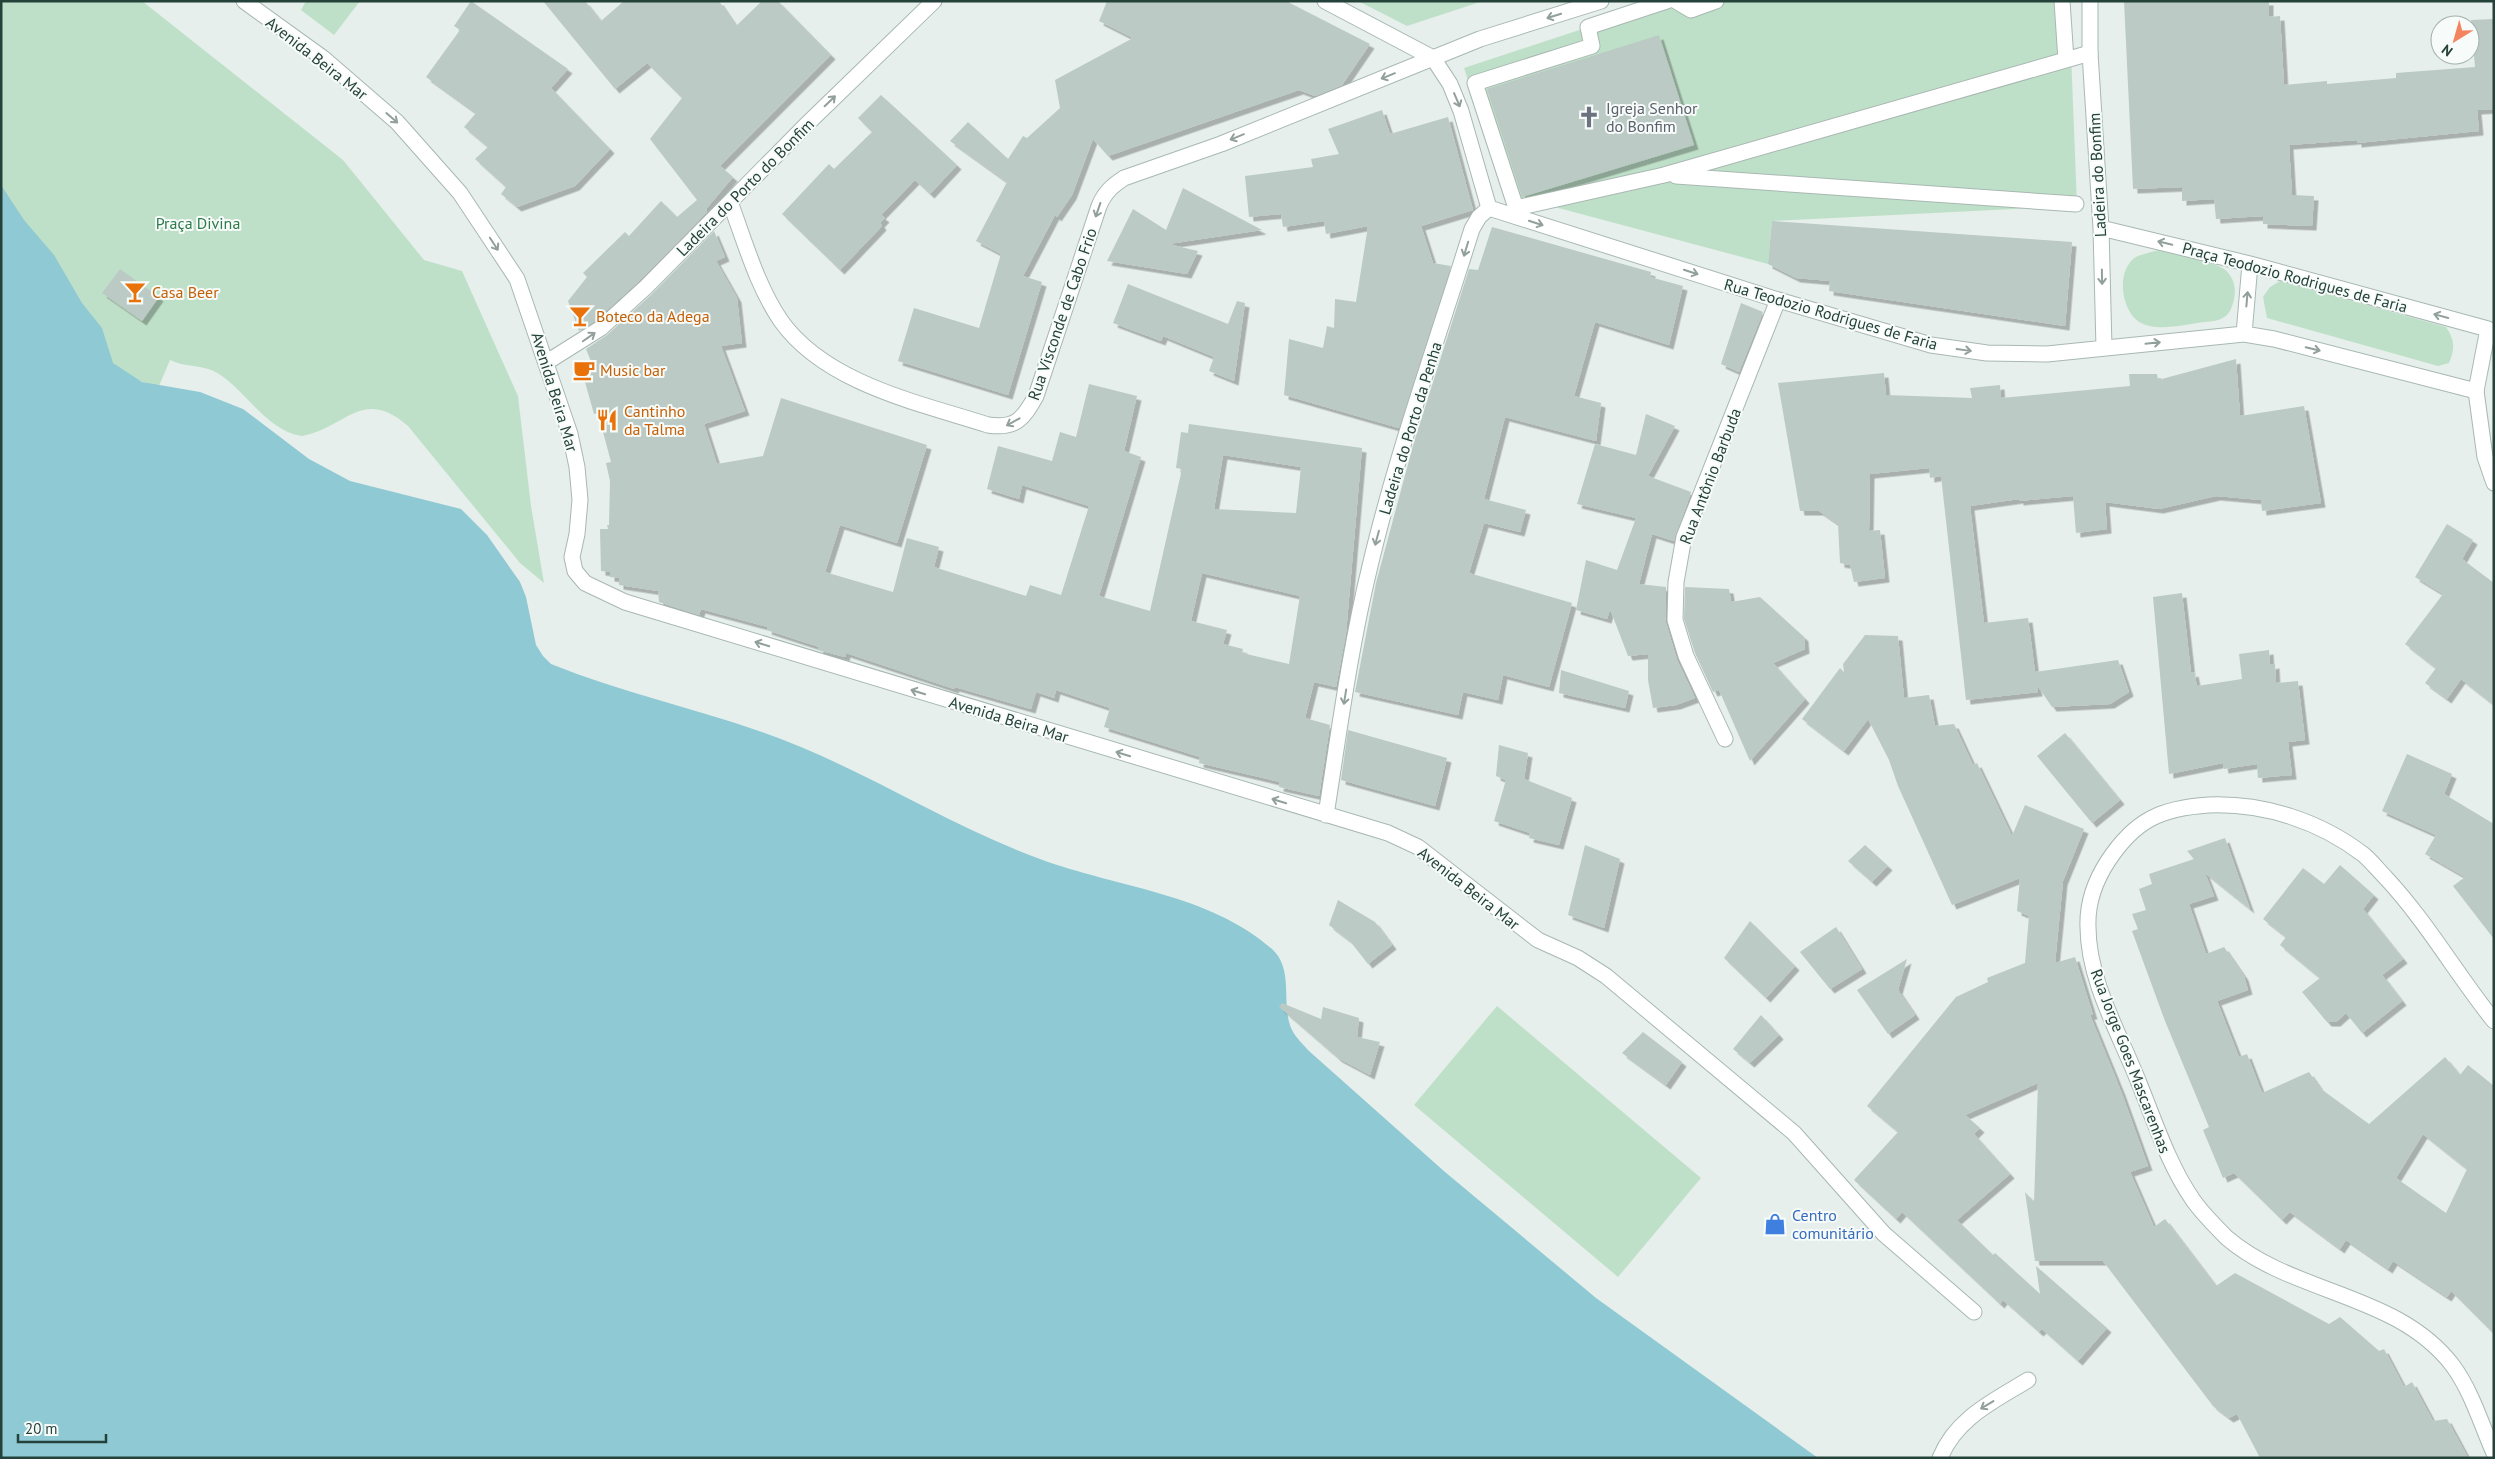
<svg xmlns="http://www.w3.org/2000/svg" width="2495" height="1459" font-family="'PT Sans',sans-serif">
	<defs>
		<filter id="shadow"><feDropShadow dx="4.5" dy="4.5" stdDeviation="0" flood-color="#0004"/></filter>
	</defs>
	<rect width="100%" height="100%" fill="#e6efeb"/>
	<!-- green -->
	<path fill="#bfe0c8" d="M 1,1 L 142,1 L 343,160 L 424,260 L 462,271 L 518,396 L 531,506 L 544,583 L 520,563 L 408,426 C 362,386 346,428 302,436 C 267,431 247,392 219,374 C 204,364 186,368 170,360 L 159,386 C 143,383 116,375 110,358 C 103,341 107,331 91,317 C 63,291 31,268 1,244 Z
		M 306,1 L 360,1 L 334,35 L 301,10 Z
		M 1358,1 L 1483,1 L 1407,26 Z
		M 1667,1 L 2069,1 L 2077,206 L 1772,221 L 1768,264 L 1506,194 L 1464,68 Z
		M 2162,249 C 2174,253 2216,263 2224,269 C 2236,278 2237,293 2232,306 C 2228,319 2218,321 2205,322 C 2187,324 2158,332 2141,323 C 2121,312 2115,270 2136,257 C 2144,253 2154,252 2162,249 Z
		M 2280,281 L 2446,327 C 2455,340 2455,349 2449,363 L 2438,366 L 2267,318 L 2263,297 L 2270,287 Z
		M 1497,1006 L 1701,1178 L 1618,1277 L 1414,1105 Z"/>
	<!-- water -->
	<path fill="#8ec9d4" d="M 1,185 L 24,220 L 54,255 L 82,303 L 102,328 L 113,363 L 142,382 L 200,392 L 243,409 L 309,459 L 350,481 L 461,509 L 487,535 L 520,582 L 526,597 L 536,645 L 543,656 L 551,664 C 632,697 720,713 801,747 C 882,781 958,829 1040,859 C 1118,888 1208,893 1272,949 C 1295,970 1280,1005 1292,1030 C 1296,1038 1303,1044 1309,1051 L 1445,1172 L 1596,1298 L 1818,1458 L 1,1458 Z"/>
	<!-- building -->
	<path fill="#bbcac4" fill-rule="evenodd" filter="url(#shadow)" d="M 471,1 L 568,69 L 551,88 L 610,149 L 575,186 L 517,207 L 501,194 L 506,187 L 475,159 L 488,147 L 464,127 L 476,113 L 426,77 L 460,30 L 454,26 Z
		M 543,1 L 585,1 L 601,21 L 624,1 L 719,1 L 736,26 L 762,1 L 778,1 L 831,55 L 720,166 L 733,177 L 706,209 L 707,212 L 640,280 L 595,321 L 579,331 L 568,301 L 587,277 L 583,273 L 625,232 L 629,236 L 661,201 L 677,217 L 697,200 L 650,139 L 682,98 L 647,63 L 615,89 Z
		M 1107,1 L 1286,1 L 1370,44 L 1342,85 L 1315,96 L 1299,90 L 1108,156 L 1093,139 L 1072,195 L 1057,217 L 1055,215 L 1023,276 L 1042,282 L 1008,395 L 898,361 L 914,308 L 979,328 L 1001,254 L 976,241 L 1007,182 L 950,141 L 968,122 L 1008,159 L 1023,136 L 1027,138 L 1060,108 L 1055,80 L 1133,38 L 1099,21 Z
		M 2124,1 L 2269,1 L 2269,17 L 2280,16 L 2284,85 L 2327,81 L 2327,84 L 2396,78 L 2396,73 L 2475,67 L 2471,20 L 2494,19 L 2494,109 L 2477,110 L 2479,131 L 2357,143 L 2357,140 L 2289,145 L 2292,195 L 2314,196 L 2312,226 L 2263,224 L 2263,216 L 2216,219 L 2214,199 L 2182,201 L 2182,187 L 2133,189 Z
		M 1659,35 L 1694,145 L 1522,197 L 1487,89 Z
		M 881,95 L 957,165 L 930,194 L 915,180 L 881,215 L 885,218 L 880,223 L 882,226 L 840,270 L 782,214 L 829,164 L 834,169 L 872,132 L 858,118 Z
		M 1382,110 L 1390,134 L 1448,117 L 1473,210 L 1421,226 L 1433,263 L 1451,266 L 1399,428 L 1284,395 L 1289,339 L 1323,348 L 1327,326 L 1334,328 L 1335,299 L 1356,302 L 1368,226 L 1326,234 L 1324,221 L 1283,227 L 1281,214 L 1249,217 L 1245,176 L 1313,167 L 1311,159 L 1339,154 L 1328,129 Z
		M 1183,188 L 1262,230 L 1168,244 L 1198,251 L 1187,274 L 1107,261 L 1133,209 L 1166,230 Z
		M 1772,221 L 2072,242 L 2065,326 L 1829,291 L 1830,281 L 1796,278 L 1768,264 Z
		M 1492,227 L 1651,272 L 1650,277 L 1683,286 L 1669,345 L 1595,322 L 1574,396 L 1601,403 L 1596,441 L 1505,417 L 1484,499 L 1526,510 L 1520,532 L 1484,523 L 1469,573 L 1572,603 L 1549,687 L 1503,675 L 1498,700 L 1463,692 L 1458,715 L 1355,692 L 1376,583 L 1414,442 L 1469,269 L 1478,270 Z
		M 714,231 L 725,257 L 716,261 L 737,298 L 742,343 L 721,346 L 745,411 L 704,424 L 717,464 L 763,456 L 781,398 L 927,445 L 897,543 L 840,525 L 825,572 L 893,592 L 907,538 L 939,547 L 934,567 L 1026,596 L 1030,585 L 1061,595 L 1089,506 L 1022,485 L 1019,499 L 987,489 L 998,446 L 1052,461 L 1060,432 L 1076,437 L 1089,384 L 1137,396 L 1124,451 L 1141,457 L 1099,596 L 1150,611 L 1182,469 L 1176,468 L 1181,432 L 1188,433 L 1189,424 L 1362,448 L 1346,633 L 1336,687 L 1314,682 L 1305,718 L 1330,725 L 1319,796 L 1279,787 L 1280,782 L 1199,763 L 1200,757 L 1104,727 L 1110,708 L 1056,690 L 1054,698 L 1036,692 L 1031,709 L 955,687 L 954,689 L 846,653 L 845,657 L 818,650 L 819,647 L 767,630 L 768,627 L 701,609 L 699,615 L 659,602 L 658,591 L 619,585 L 619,578 L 610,577 L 610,572 L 601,571 L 600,529 L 608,529 L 607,525 L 609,525 L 610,481 L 606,463 L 611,462 L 598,413 L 594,414 L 581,368 L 592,364 L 586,349 L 607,335 L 652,294 ZM 1223,455 L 1301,467 L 1296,513 L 1214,509 ZM 1202,573 L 1300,596 L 1289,664 L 1242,653 L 1243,649 L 1223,644 L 1227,630 L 1191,621 Z
		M 120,269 L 159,297 L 142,321 L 102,293 Z
		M 1128,284 L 1228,324 L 1237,301 L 1245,303 L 1234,381 L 1209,371 L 1214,357 L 1163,336 L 1161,341 L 1113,323 Z
		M 1741,303 L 1763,312 L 1739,372 L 1721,364 Z
		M 2236,359 L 2240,416 L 2304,406 L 2321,503 L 2262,511 L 2261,500 L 2216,496 L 2159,509 L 2105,502 L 2107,529 L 2076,533 L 2073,496 L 2019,501 L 2019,499 L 1970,506 L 1984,623 L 2028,618 L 2035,672 L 2118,660 L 2129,692 L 2110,704 L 2052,707 L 2037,685 L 2038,692 L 1966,700 L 1941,476 L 1930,478 L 1929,468 L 1870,474 L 1869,531 L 1880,530 L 1885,578 L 1854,582 L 1850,565 L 1840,563 L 1838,524 L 1819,511 L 1800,511 L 1778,383 L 1884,373 L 1886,395 L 1972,398 L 1970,388 L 2000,385 L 2001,398 L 2130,386 L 2129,374 L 2157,374 L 2158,380 Z
		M 1646,414 L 1675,426 L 1648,476 L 1691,492 L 1674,541 L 1652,534 L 1639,584 L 1666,587 L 1666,623 L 1677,660 L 1695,698 L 1676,705 L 1653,708 L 1648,680 L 1648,654 L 1628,656 L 1610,609 L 1607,619 L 1576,610 L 1586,560 L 1617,570 L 1636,518 L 1577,504 L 1595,444 L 1636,455 Z
		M 2447,524 L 2473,540 L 2462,559 L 2494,583 L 2494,705 L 2461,679 L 2447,699 L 2425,683 L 2436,668 L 2405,644 L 2443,594 L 2415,577 Z
		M 1685,587 L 1729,589 L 1731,602 L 1760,597 L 1804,637 L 1805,649 L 1773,663 L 1805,699 L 1750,761 L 1719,690 L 1713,692 L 1695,653 L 1684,619 Z
		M 2182,593 L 2191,673 L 2194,672 L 2197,686 L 2242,679 L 2239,654 L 2269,650 L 2270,665 L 2275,664 L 2276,683 L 2298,681 L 2305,740 L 2288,742 L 2292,775 L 2258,778 L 2257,764 L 2224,769 L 2223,763 L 2169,774 L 2153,597 Z
		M 1865,635 L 1898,636 L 1904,698 L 1929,695 L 1935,726 L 1954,724 L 1973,765 L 1977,763 L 2012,836 L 2025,805 L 2084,829 L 2063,881 L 2055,963 L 2075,957 L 2093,1015 L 2090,1015 L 2121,1091 L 2148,1166 L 2130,1172 L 2154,1227 L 2165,1219 L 2216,1286 L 2235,1273 L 2329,1324 L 2340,1317 L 2379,1351 L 2384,1349 L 2404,1387 L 2412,1382 L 2433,1421 L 2447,1419 L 2468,1458 L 2260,1458 L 2237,1414 L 2229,1418 L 2213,1406 L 2103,1261 L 2035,1261 L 2025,1192 L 2034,1202 L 2038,1083 L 1965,1115 L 1980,1128 L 1974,1134 L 2010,1174 L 1957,1220 L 1993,1255 L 1995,1253 L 2040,1294 L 2036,1266 L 2107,1328 L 2078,1361 L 2042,1329 L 2039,1332 L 2003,1300 L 2000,1304 L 1902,1212 L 1896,1219 L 1854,1180 L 1898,1132 L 1867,1106 L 1956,997 L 1988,982 L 1987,978 L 2025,963 L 2029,916 L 2017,911 L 2020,878 L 1952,905 L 1898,786 L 1889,760 L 1868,719 L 1844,751 L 1802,719 L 1840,668 L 1844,672 L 1843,664 Z
		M 1561,670 L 1629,691 L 1625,708 L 1559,693 Z
		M 1348,730 L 1447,758 L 1435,806 L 1341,780 Z
		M 2065,733 L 2120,800 L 2092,823 L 2037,756 Z
		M 1499,745 L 1528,753 L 1524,779 L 1572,798 L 1559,845 L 1529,838 L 1530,833 L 1494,821 L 1506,780 L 1496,776 Z
		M 2407,754 L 2452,774 L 2444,794 L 2494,824 L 2494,939 L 2453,886 L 2465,877 L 2425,854 L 2436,835 L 2382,811 Z
		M 2225,838 L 2250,909 L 2205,873 L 2214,896 L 2189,904 L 2206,954 L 2224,947 L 2244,976 L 2248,990 L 2217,1001 L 2239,1057 L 2247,1054 L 2262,1093 L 2309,1072 L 2321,1089 L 2369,1124 L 2445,1057 L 2460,1075 L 2468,1065 L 2494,1086 L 2494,1334 L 2451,1291 L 2447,1297 L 2393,1261 L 2388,1269 L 2346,1240 L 2340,1249 L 2290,1212 L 2282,1220 L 2234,1173 L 2223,1178 L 2203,1130 L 2209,1127 L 2165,1021 L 2132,931 L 2138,929 L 2132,914 L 2146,910 L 2139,889 L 2152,884 L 2149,874 L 2194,859 L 2187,851 ZM 2423,1134 L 2467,1169 L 2446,1213 L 2396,1178 Z
		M 1585,845 L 1620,859 L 1604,928 L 1568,915 Z
		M 1865,845 L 1888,866 L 1872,882 L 1848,861 Z
		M 2340,865 L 2374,895 L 2363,909 L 2403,959 L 2382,975 L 2402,1001 L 2362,1033 L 2346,1013 L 2336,1022 L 2327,1022 L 2302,992 L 2320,978 L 2280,945 L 2286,937 L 2263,919 L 2303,868 L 2324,884 Z
		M 1338,900 L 1375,922 L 1392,945 L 1368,964 L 1350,941 L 1329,925 Z
		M 1750,921 L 1795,966 L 1766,998 L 1724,958 Z
		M 1836,927 L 1862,969 L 1830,989 L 1800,952 Z
		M 1907,959 L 1898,990 L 1915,1015 L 1888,1034 L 1857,990 Z
		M 1282,1003 L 1321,1019 L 1323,1007 L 1359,1018 L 1357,1037 L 1380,1042 L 1370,1075 L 1338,1058 L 1279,1007 Z
		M 1761,1015 L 1779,1035 L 1750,1063 L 1733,1049 Z
		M 1643,1032 L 1682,1062 L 1666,1085 L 1622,1053 Z"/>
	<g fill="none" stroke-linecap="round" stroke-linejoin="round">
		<!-- pedestrian casing -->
		<g stroke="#a8b8b2" stroke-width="17">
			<path id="pedestrian" d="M 1667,1 L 1588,27 L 1592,46 L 1475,83 L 1516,208 L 1664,175 L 2090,53
				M 1676,1 L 1691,10 L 1716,1
				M 2062,1 L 2066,60
				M 1676,176 L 2076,204"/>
		</g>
		<!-- minor casing -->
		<g stroke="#a8b8b2" stroke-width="17">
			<path id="minor" d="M 244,1 L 323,58 L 397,122 L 460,193 L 517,279 L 570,434 L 577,467 L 580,500 L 577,534 L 572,557 L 575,571 L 585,583 L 625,602 L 1388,833 L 1418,847 L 1538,940 L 1578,958 L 1606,976 L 1794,1133 L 1884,1234 L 1974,1312
				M 1325,1 L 1433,58
				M 730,202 C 745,242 757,286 781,321 C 826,384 920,403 988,425 C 1016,429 1023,419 1036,396 L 1099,206 C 1105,192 1112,186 1124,178 L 1221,144 L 1433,58
				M 547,362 L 601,328 L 646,287 L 806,125 L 934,1
				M 2476,391 L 2485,457 L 2494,483
				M 1725,739 L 1686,656 L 1675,620 L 1676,582 L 1684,537 L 1778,300
				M 1326,815 C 1339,732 1350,648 1370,566 C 1397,452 1437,341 1472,229 L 1479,217 L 1489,208
				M 2494,1021 C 2457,975 2427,922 2386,878 C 2379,871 2372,862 2364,855 C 2320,821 2264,803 2209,805 C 2161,808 2135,820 2108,861 C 2095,881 2087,903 2088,927 C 2088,979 2118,1031 2137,1078 C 2154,1119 2168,1164 2193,1200 C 2202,1213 2216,1227 2227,1238 C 2294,1295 2398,1293 2453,1366 C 2472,1392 2481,1424 2494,1453
				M 1940,1458 C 1956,1418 1994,1401 2028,1380"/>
		</g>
		<!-- tertiary casing -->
		<g stroke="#a8b8b2" stroke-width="17">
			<path id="tertiary" d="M 1601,1 L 1480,39 L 1433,58 L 1450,84 L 1461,111 L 1489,208 L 1778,300 L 1931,345 L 1987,353 L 2047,354 L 2244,334 L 2274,339 L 2476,391 L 2488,329 L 2250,264 L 2101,228
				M 2090,1 L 2090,53 L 2101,228 L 2104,348
				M 2244,334 L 2250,264"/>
		</g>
		<!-- pedestrian -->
		<use href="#pedestrian" stroke="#fff" stroke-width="15"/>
		<!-- minor -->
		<use href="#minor" stroke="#fff" stroke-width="15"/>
		<!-- tertiary -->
		<use href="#tertiary" stroke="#fff" stroke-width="15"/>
	</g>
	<!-- one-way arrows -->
	<defs><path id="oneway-shaft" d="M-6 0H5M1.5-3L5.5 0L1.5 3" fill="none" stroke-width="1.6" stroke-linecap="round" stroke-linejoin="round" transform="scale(1.25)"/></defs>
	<g stroke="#92a09c">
		<use href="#oneway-shaft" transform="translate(1554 16) rotate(163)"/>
		<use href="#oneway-shaft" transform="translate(1388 76) rotate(158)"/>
		<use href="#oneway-shaft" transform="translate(1457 100) rotate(67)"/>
		<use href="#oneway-shaft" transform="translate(830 101) rotate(-44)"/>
		<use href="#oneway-shaft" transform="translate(392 118) rotate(41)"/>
		<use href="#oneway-shaft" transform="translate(1237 137) rotate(158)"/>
		<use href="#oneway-shaft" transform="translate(1098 210) rotate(109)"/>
		<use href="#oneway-shaft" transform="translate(1536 223) rotate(18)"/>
		<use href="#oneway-shaft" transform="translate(2165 243) rotate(-166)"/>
		<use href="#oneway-shaft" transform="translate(494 244) rotate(57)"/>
		<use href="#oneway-shaft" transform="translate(1466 249) rotate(107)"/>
		<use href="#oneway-shaft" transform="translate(1691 272) rotate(18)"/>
		<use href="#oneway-shaft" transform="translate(2102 277) rotate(89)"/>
		<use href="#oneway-shaft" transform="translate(2247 299) rotate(-85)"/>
		<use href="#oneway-shaft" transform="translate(2441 316) rotate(-165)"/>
		<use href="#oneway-shaft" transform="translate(589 337) rotate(-35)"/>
		<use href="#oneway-shaft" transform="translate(2153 343) rotate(-6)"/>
		<use href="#oneway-shaft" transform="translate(2313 349) rotate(14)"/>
		<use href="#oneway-shaft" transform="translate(1964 350) rotate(8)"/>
		<use href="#oneway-shaft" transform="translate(1013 422) rotate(151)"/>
		<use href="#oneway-shaft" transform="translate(1377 538) rotate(105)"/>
		<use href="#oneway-shaft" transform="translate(762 644) rotate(-163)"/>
		<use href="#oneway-shaft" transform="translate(918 692) rotate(-163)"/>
		<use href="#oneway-shaft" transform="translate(1345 697) rotate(99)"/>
		<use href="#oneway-shaft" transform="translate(1123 754) rotate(-163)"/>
		<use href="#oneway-shaft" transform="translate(1279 801) rotate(-163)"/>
		<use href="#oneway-shaft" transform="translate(1987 1405) rotate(149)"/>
	</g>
	<!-- icons -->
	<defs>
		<g id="church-bare" transform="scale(1.725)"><path d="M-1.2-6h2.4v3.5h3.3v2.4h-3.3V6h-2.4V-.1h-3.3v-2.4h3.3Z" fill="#6b7280" stroke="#f7fbf9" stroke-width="2.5" paint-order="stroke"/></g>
		<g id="bar-bare" transform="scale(1.725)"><path d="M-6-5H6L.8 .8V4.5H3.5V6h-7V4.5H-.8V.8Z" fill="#e8710a" stroke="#f7fbf9" stroke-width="2.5" paint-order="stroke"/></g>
		<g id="cafe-bare" transform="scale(1.725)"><path d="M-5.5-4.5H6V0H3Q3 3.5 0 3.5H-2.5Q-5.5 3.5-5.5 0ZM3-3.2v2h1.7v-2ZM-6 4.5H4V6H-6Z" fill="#e8710a" stroke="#f7fbf9" stroke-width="2.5" paint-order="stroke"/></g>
		<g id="restaurant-bare" transform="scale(1.725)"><path d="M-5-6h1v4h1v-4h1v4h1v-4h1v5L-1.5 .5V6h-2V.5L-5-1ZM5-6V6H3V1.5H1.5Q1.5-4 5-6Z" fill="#e8710a" stroke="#f7fbf9" stroke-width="2.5" paint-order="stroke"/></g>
		<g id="shop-bare" transform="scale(1.725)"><path d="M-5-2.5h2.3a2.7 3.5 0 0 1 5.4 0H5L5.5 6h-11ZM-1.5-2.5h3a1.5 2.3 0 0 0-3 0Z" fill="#3f7fe0" stroke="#f7fbf9" stroke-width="2.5" paint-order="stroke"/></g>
	</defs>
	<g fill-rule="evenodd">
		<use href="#church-bare" x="1589" y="117"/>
		<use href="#bar-bare" x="135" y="292"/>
		<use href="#bar-bare" x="580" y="316"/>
		<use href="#cafe-bare" x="584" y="370"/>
		<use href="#restaurant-bare" x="607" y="420"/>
		<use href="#shop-bare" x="1775" y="1224"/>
	</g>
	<g text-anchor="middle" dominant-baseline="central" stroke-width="4" stroke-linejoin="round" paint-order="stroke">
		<!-- street labels -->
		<g font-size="16" fill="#24423a" stroke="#f7fbf9">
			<text transform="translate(317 58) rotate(38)">Avenida Beira Mar</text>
			<text transform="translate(2097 175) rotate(-93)">Ladeira do Bonfim</text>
			<text transform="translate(745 187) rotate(-45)">Ladeira do Porto do Bonfim</text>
			<text transform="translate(2295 277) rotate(15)">Praça Teodozio Rodrigues de Faria</text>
			<text transform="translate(1062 314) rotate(-71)">Rua Visconde de Cabo Frio</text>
			<text transform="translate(1831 314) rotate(16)">Rua Teodozio Rodrigues de Faria</text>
			<text transform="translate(555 392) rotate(73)">Avenida Beira Mar</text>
			<text transform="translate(1410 428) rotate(-73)">Ladeira do Porto da Penha</text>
			<text transform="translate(1710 476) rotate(-69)">Rua Antônio Barbuda</text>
			<text transform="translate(1009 719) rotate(17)">Avenida Beira Mar</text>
			<text transform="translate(1469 888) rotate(38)">Avenida Beira Mar</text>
			<text transform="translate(2131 1061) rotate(69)">Rua Jorge Goes Mascarenhas</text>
		</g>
		<!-- worship labels -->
		<g font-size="16" fill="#5b616d" stroke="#f7fbf9" text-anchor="start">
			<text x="1606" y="108">Igreja Senhor<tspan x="1606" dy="18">do Bonfim</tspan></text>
		</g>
		<!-- park labels -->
		<g font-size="16" fill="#2d7a4b" stroke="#f7fbf9">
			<text x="198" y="223">Praça Divina</text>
		</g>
		<!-- food labels -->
		<g font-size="16" fill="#c56008" stroke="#f7fbf9" text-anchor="start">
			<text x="152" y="292">Casa Beer</text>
			<text x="596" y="316">Boteco da Adega</text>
			<text x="600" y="370">Music bar</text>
			<text x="624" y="411">Cantinho<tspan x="624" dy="18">da Talma</tspan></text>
		</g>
		<!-- shop labels -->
		<g font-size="16" fill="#366cbe" stroke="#f7fbf9" text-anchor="start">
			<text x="1792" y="1215">Centro<tspan x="1792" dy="18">comunitário</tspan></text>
		</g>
	</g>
	<!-- border -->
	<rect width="2495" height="1459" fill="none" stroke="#24423a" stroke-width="5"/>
	<!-- north arrow -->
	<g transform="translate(2455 40) rotate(217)"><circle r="24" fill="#f7fbf9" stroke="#a3b1ad"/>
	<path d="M0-4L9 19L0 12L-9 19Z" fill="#f4845f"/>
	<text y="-8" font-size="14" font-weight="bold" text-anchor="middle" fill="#24423a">N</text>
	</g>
	<!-- scale -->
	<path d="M18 1434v8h88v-8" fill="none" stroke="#24423a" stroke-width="2.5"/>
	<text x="25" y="1434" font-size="15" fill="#24423a" stroke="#f7fbf9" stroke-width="4" paint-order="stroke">20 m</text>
</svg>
